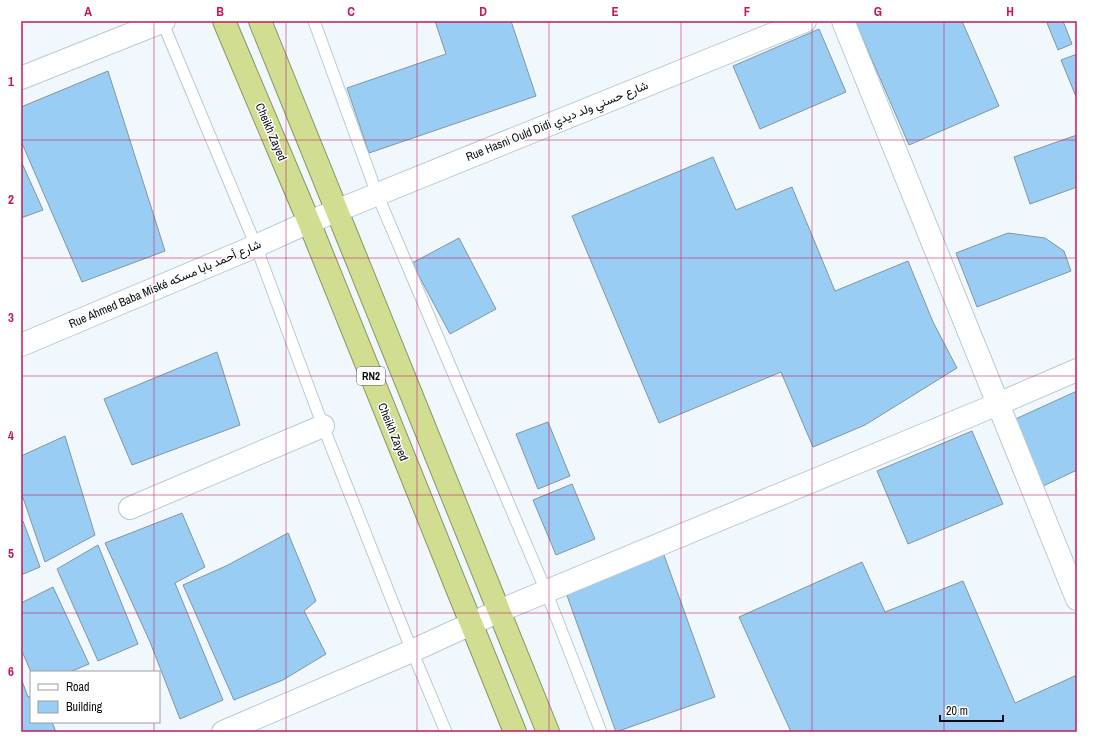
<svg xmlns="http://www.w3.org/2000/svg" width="1098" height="753" font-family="'Archivo Narrow',Vazirmatn,sans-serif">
	<rect width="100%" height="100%" fill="#f0f8fd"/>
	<!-- building -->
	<path fill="#99cdf3" stroke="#8295a2" d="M 435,21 L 511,21 L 536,96 L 369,153 L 347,88 L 446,54 Z
		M 855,21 L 962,21 L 999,106 L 909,145 Z
		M 1051,21 L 1063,21 L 1072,44 L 1058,50 L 1047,23 Z
		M 819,29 L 846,92 L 760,129 L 733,66 Z
		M 1077,54 L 1077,99 L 1061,60 Z
		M 108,71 L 165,251 L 82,282 L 21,141 L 21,107 Z
		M 1077,135 L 1077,187 L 1030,204 L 1014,157 Z
		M 713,157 L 736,210 L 792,187 L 835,291 L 908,261 L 933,322 L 957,368 L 865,425 L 813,447 L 781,372 L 659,423 L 572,216 Z
		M 21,161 L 43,210 L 21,218 Z
		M 1008,233 L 1045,238 L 1064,251 L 1071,271 L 977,307 L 956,253 Z
		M 459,238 L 496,309 L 450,334 L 412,263 Z
		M 217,352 L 240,425 L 132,465 L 104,399 Z
		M 1077,391 L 1077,470 L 1041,487 L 1011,421 Z
		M 548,422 L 570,476 L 538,489 L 516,434 Z
		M 972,431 L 1003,504 L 908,544 L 877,471 Z
		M 65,436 L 95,535 L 45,562 L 21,492 L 21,456 Z
		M 572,484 L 595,539 L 556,555 L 533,500 Z
		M 182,513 L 205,567 L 175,583 L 223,700 L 180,719 L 150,642 L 105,543 Z
		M 23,521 L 40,567 L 21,575 L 21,522 Z
		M 288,533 L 316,601 L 304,611 L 326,654 L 283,680 L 234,700 L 183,585 L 226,566 Z
		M 98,545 L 138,644 L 98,661 L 57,569 Z
		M 664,555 L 715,697 L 616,732 L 565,590 Z
		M 862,562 L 885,612 L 963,581 L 1015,703 L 1077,675 L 1077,732 L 791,732 L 739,617 Z
		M 53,587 L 89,664 L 70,672 L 31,672 L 21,649 L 21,603 Z
		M 21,678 L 28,697 L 31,696 L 31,722 L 52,722 L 56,732 L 21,732 Z"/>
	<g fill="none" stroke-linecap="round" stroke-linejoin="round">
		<!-- lane casing -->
		<g stroke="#b7cad8" stroke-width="13">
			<path id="lane" d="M 162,21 L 256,246 L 323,426 L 412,651 L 446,732
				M 314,21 L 377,194 L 546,591 L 601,732"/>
		</g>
		<!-- street casing -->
		<g stroke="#b7cad8" stroke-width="24">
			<path id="street" d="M 843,21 L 1077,599
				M 21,78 L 164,21
				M 130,508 L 323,426
				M 223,732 L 412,651 L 499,611 L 998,404 L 1077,370"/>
		</g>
		<!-- secondary casing -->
		<g stroke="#b7cad8" stroke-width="24">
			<path id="secondary" d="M 21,345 L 256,246 L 309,222 L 805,21"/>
		</g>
		<!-- highway casing -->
		<g stroke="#8a9565" stroke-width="24">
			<path id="highway" d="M 224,21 L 309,222 L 515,732
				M 260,21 L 548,732"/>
		</g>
		<!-- lane -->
		<use href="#lane" stroke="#fff" stroke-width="11"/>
		<!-- street -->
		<use href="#street" stroke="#fff" stroke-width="22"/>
		<!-- secondary -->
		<use href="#secondary" stroke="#fff" stroke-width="22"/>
		<!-- highway -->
		<use href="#highway" stroke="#d1de92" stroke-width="22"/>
	</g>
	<!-- grid -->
	<path fill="none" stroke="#c2185b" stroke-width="1" stroke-opacity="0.55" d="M 154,21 L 154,672M 286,21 L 286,732M 417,21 L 417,732M 549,21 L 549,732M 681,21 L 681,732M 812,21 L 812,732M 944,21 L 944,732M 21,140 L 1077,140M 21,258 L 1077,258M 21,376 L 1077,376M 21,495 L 1077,495M 21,613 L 1077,613M 154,722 L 154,732"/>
	<g text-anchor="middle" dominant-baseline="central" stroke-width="3" stroke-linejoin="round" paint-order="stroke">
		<!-- shield labels -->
		<rect fill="#fff" stroke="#515659" stroke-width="1" x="357" y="367" width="28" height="18" rx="3"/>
		<g font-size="11" font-weight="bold" fill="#070d12">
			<text x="371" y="376">RN2</text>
		</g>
		<!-- street labels -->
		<g font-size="12" fill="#070d12" stroke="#fff">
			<text transform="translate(557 121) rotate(-22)">Rue Hasni Ould Didi شارع حسني ولد ديدي</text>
			<text transform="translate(271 132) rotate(67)">Cheikh Zayed</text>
			<text transform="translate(165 284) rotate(-23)">Rue Ahmed Baba Miské شارع أحمد بابا مسكه</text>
			<text transform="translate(393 432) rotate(68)">Cheikh Zayed</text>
		</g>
	</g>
	<!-- border -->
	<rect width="1098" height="753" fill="none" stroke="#ffffff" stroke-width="44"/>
	<!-- legend -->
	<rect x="30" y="671" width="130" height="52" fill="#ffffff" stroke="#9c9ea0"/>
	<rect x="38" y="684" width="20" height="6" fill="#ffffff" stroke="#9c9ea0"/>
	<text x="66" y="691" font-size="12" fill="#070d12">Road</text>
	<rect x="38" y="701" width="20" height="12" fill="#99cdf3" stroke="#9c9ea0"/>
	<text x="66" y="711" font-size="12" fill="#070d12">Building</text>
	<!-- scale -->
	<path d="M940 715v6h63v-6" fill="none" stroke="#070d12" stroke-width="2"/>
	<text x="946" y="715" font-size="12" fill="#070d12" stroke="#ffffff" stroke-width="3" paint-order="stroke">20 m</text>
	<rect x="22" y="22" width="1054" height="709" fill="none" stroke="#c2185b" stroke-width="1.5"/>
	<g font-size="13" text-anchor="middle" font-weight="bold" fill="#c2185b">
		<text x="88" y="16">A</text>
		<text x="220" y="16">B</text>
		<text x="351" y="16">C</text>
		<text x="483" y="16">D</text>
		<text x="615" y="16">E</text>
		<text x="747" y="16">F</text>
		<text x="878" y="16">G</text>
		<text x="1010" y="16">H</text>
		<text x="11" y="86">1</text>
		<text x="11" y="204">2</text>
		<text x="11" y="322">3</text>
		<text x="11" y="440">4</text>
		<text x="11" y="558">5</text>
		<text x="11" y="676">6</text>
	</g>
</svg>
